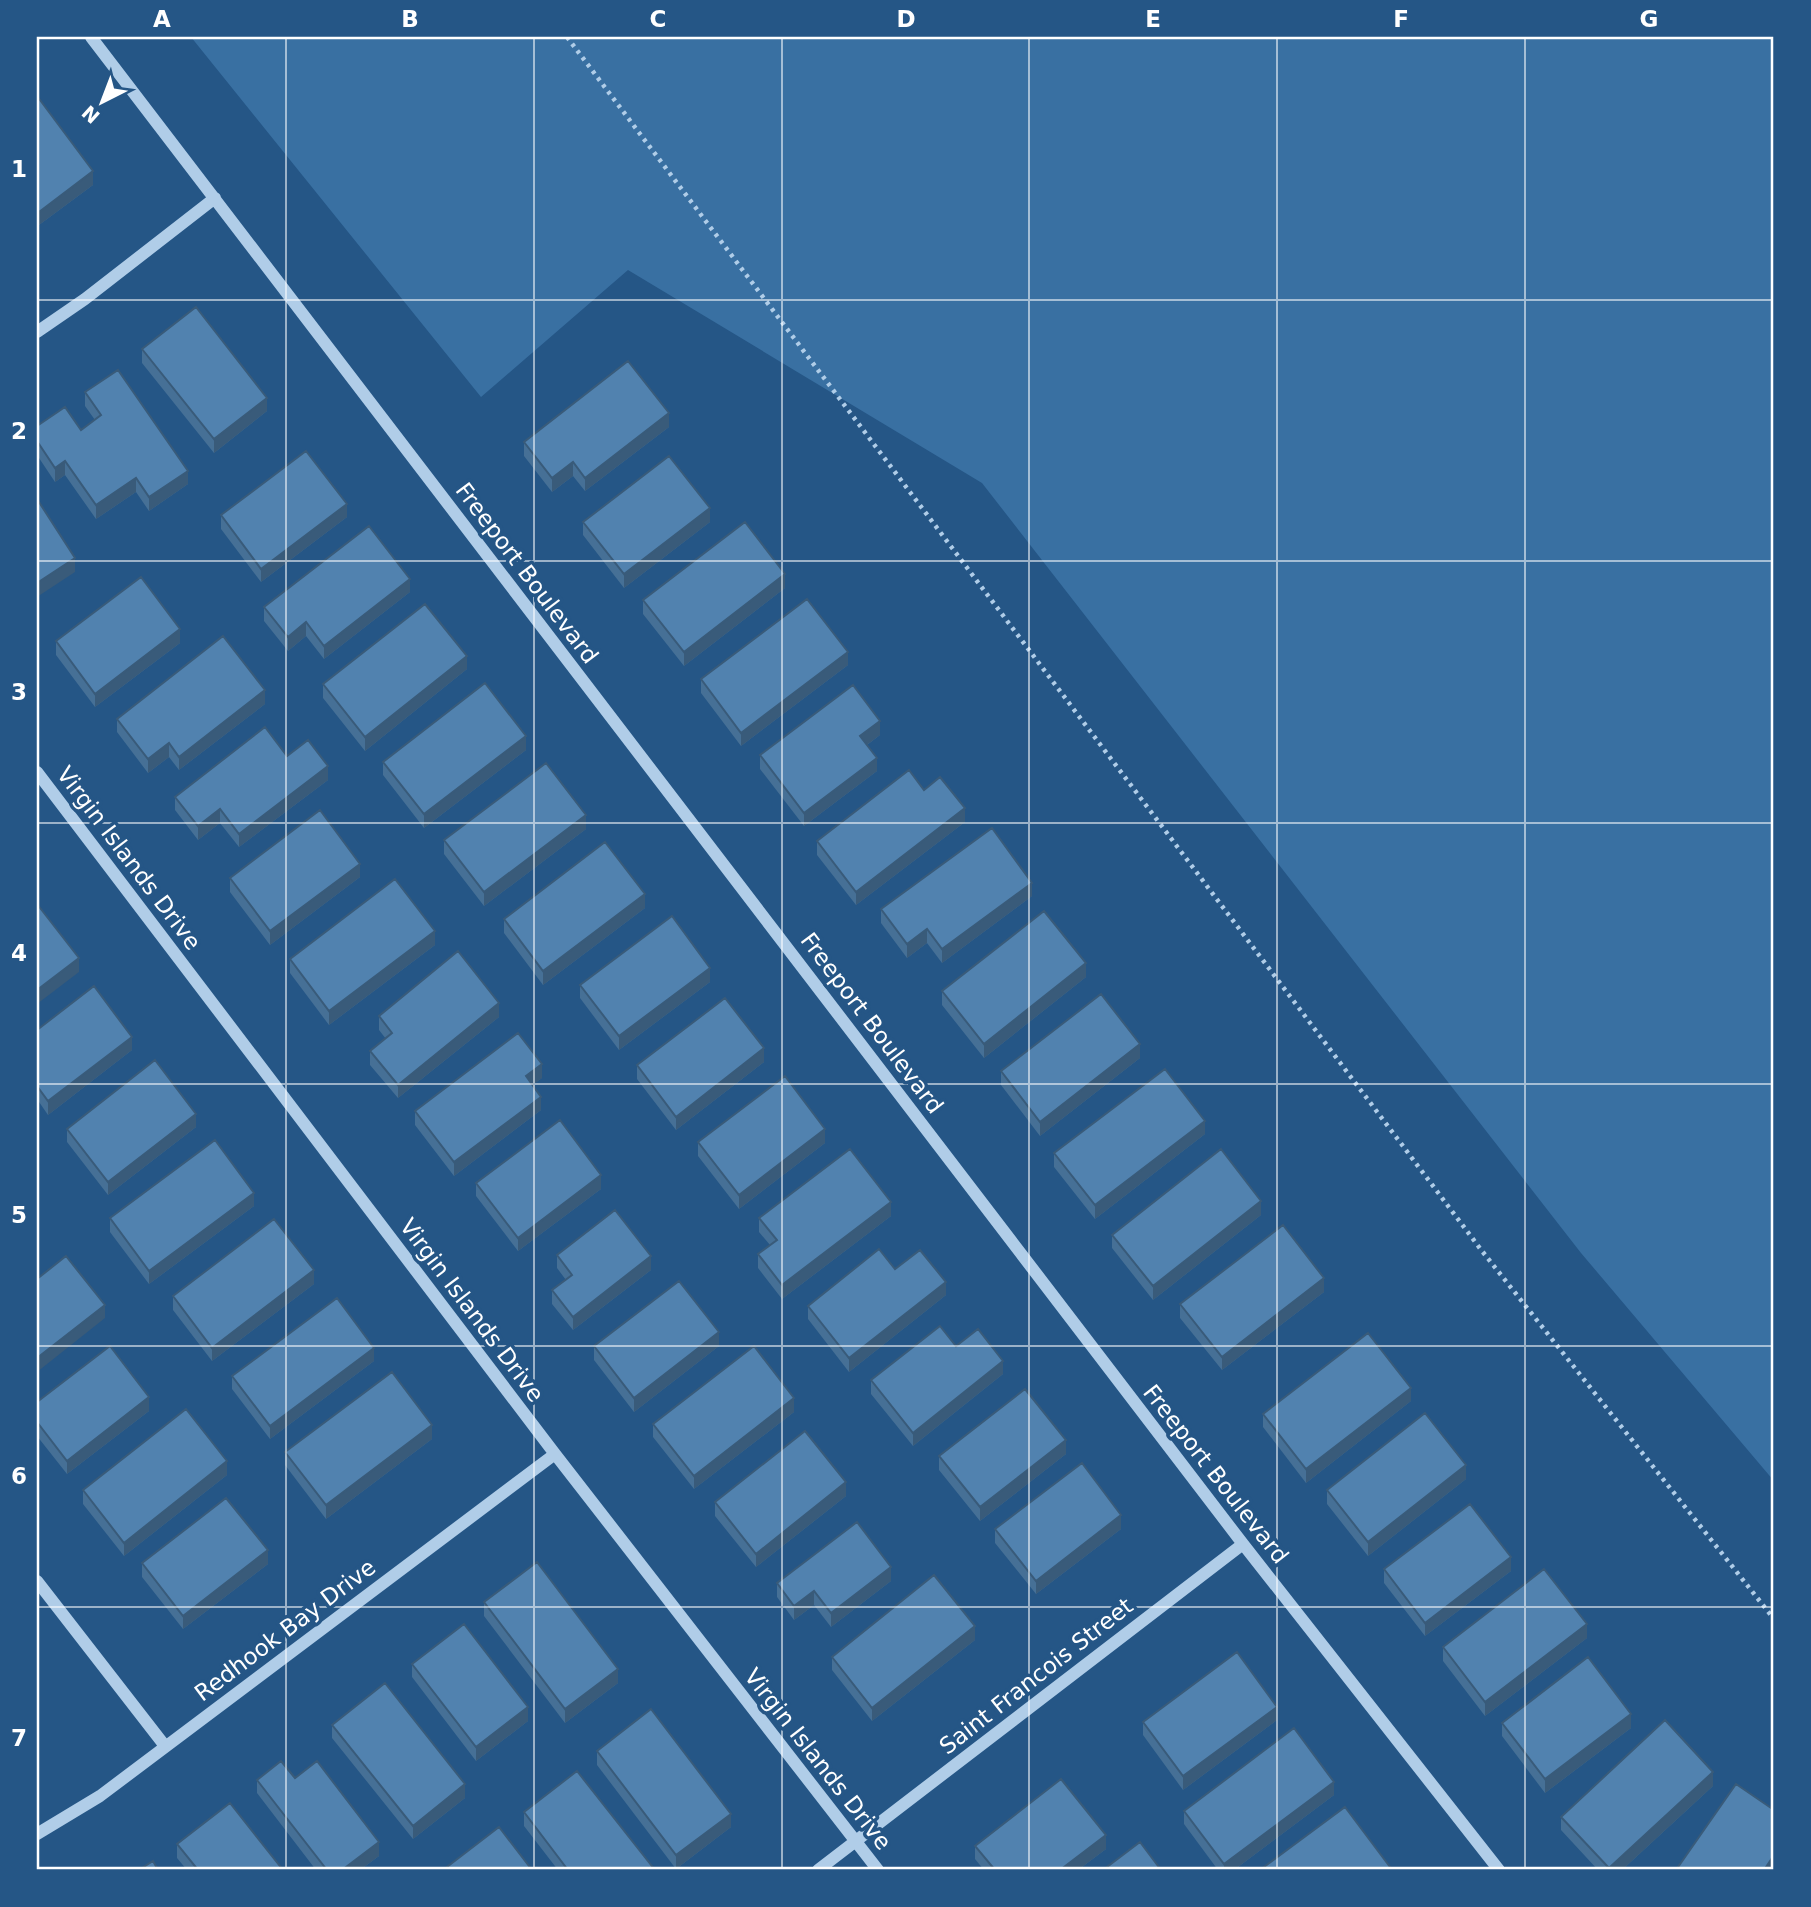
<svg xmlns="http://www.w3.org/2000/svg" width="1811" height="1907" font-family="'DejaVu Sans',sans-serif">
	<rect width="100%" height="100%" fill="#255686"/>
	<!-- green -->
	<path fill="#3970a2" d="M 191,37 L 1774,37 L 1774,1481 L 1581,1253 L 982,483 L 628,270 L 481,397 Z"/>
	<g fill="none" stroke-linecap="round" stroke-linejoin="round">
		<!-- path -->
		<path stroke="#b0cde8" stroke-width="4.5" stroke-dasharray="3.5 5" stroke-linecap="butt" d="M 567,37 L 1482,1251 L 1774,1619"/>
		<!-- minor -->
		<path stroke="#b0cde8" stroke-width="12" d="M 91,37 L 1243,1544 L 1499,1870
			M 37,332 L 85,299 L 215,198
			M 37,772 L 555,1454 L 878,1870
			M 37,1581 L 165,1746
			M 37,1834 L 100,1796 L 555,1454
			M 818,1870 L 1243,1544"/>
	</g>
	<!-- wall -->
	<path fill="#467096" d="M 37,96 L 93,185 L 39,225 L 37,222 Z
		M 142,349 L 267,411 L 214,453 L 142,363 Z
		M 85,392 L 188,484 L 149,511 L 136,492 L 96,519 L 65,475 L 55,482 L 37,455 L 37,426 L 81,430 L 95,420 L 85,406 Z
		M 669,427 L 585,491 L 573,476 L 552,492 L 524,456 L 524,442 Z
		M 221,515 L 347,517 L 261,582 L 221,529 Z
		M 583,522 L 710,522 L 624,588 L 583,535 Z
		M 785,588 L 684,666 L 643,614 L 643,600 Z
		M 410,592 L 324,659 L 306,636 L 288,651 L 264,621 L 264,607 Z
		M 56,641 L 180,643 L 95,707 L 56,655 Z
		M 848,665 L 741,746 L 701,693 L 701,679 Z
		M 467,669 L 365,751 L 323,698 L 323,684 Z
		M 265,704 L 179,770 L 169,757 L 148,773 L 117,732 L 117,719 Z
		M 880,735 L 867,745 L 877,771 L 804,826 L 760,769 L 760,755 Z
		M 526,750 L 424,828 L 383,775 L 383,762 Z
		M 287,756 L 328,780 L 239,847 L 220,823 L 198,840 L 175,810 L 175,797 Z
		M 924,790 L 965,822 L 856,905 L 817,855 L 817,841 Z
		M 586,829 L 484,906 L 444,854 L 444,840 Z
		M 360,877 L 270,945 L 230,892 L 230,878 Z
		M 1032,896 L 942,963 L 927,943 L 907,958 L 881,923 L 881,909 Z
		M 645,908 L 543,985 L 504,933 L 504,919 Z
		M 435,945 L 329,1025 L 290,973 L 290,959 Z
		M 1086,977 L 984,1058 L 942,1005 L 942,991 Z
		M 710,982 L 619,1050 L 580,998 L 580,985 Z
		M 379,1016 L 499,1017 L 398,1098 L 370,1065 L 370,1051 L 386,1039 L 379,1030 Z
		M 37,1030 L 132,1050 L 48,1115 L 37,1099 Z
		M 1140,1058 L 1040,1136 L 1001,1085 L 1001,1071 Z
		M 764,1062 L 676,1130 L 637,1079 L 637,1065 Z
		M 542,1078 L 532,1085 L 541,1110 L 454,1176 L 415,1125 L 415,1111 Z
		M 196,1127 L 108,1195 L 67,1142 L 67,1129 Z
		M 1205,1134 L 1095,1219 L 1054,1167 L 1054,1153 Z
		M 698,1142 L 825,1143 L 739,1209 L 698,1156 Z
		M 476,1183 L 601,1189 L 518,1251 L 476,1196 Z
		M 254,1206 L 149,1284 L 110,1232 L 110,1218 Z
		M 1261,1215 L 1153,1300 L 1112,1248 L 1112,1235 Z
		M 891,1216 L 782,1299 L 758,1268 L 758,1254 L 770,1245 L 759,1232 L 759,1218 Z
		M 557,1255 L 651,1270 L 573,1330 L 552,1304 L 552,1290 L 566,1280 L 557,1268 Z
		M 895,1269 L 946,1295 L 849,1372 L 808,1319 L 808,1306 Z
		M 314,1284 L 212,1361 L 173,1310 L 173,1296 Z
		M 1324,1292 L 1222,1370 L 1180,1318 L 1180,1304 Z
		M 594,1346 L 719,1346 L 634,1412 L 594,1360 Z
		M 956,1346 L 1003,1374 L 913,1446 L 871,1394 L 871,1380 Z
		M 374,1361 L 270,1439 L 232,1389 L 232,1376 Z
		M 1411,1401 L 1306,1483 L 1263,1427 L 1263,1414 Z
		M 37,1402 L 149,1411 L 67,1474 L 37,1436 Z
		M 794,1412 L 694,1489 L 653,1437 L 653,1424 Z
		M 432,1439 L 326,1519 L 285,1465 L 285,1452 Z
		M 1066,1454 L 980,1521 L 939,1470 L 939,1456 Z
		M 227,1475 L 124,1556 L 83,1504 L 83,1490 Z
		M 1466,1479 L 1368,1556 L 1327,1504 L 1327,1490 Z
		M 846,1496 L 756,1567 L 715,1516 L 715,1502 Z
		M 995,1529 L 1121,1529 L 1036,1594 L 995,1543 Z
		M 142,1563 L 268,1564 L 183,1629 L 142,1577 Z
		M 1384,1569 L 1511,1571 L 1425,1636 L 1384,1583 Z
		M 891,1581 L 831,1627 L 814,1605 L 794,1620 L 777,1597 L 777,1583 Z
		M 484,1602 L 618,1683 L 565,1723 L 484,1616 Z
		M 1587,1638 L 1485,1716 L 1443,1661 L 1443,1647 Z
		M 975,1640 L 872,1721 L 832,1670 L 832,1657 Z
		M 412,1664 L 528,1721 L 476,1761 L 412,1677 Z
		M 1277,1720 L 1183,1790 L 1143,1735 L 1143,1722 Z
		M 1502,1723 L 1631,1728 L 1545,1793 L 1502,1736 Z
		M 332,1725 L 465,1798 L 413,1839 L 332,1738 Z
		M 597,1751 L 731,1827 L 676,1869 L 597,1765 Z
		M 257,1780 L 379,1856 L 360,1870 L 316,1870 L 257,1793 Z
		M 1713,1786 L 1622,1870 L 1598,1870 L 1561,1830 L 1561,1817 Z
		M 1334,1795 L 1234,1870 L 1218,1870 L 1184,1824 L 1184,1811 Z
		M 524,1812 L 655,1870 L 558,1870 L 524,1826 Z
		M 177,1844 L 283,1870 L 187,1870 L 177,1858 Z
		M 975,1846 L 1106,1849 L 1078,1870 L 984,1870 L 975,1859 Z"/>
	<!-- shaded-wall -->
	<path fill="#395b7a" d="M 93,171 L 93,185 L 39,225 L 39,212 Z
		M 267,398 L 267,411 L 214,453 L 214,439 Z
		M 669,413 L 669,427 L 585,491 L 585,478 Z
		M 65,461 L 65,475 L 55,482 L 55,468 Z
		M 573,462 L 573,476 L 552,492 L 552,478 Z
		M 188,471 L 188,484 L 149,511 L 149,497 Z
		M 136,478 L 136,492 L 96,519 L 96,505 Z
		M 347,504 L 347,517 L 261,582 L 261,569 Z
		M 710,508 L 710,522 L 624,588 L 624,574 Z
		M 75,558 L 75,572 L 37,597 L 37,583 Z
		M 785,574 L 785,588 L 684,666 L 684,652 Z
		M 410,579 L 410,592 L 324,659 L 324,646 Z
		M 306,622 L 306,636 L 288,651 L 288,637 Z
		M 180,629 L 180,643 L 95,707 L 95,694 Z
		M 848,652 L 848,665 L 741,746 L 741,733 Z
		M 467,656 L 467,669 L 365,751 L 365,737 Z
		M 265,690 L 265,704 L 179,770 L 179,757 Z
		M 880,721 L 880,735 L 860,750 L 860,736 Z
		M 526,736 L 526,750 L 424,828 L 424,814 Z
		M 169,743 L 169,757 L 148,773 L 148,759 Z
		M 877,758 L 877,771 L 804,826 L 804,813 Z
		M 328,766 L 328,780 L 239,847 L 239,834 Z
		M 965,808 L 965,822 L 856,905 L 856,892 Z
		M 220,809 L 220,823 L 198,840 L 198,826 Z
		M 586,815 L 586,829 L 484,906 L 484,892 Z
		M 360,864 L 360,877 L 270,945 L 270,931 Z
		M 1032,883 L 1032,896 L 942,963 L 942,949 Z
		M 645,894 L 645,908 L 543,985 L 543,971 Z
		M 927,929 L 927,943 L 907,958 L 907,944 Z
		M 435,931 L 435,945 L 329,1025 L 329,1011 Z
		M 79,958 L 79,972 L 37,1004 L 37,990 Z
		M 1086,963 L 1086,977 L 984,1058 L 984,1044 Z
		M 710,968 L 710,982 L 619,1050 L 619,1036 Z
		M 499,1003 L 499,1017 L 398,1098 L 398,1085 Z
		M 132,1037 L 132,1050 L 48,1115 L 48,1101 Z
		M 1140,1044 L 1140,1058 L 1040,1136 L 1040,1122 Z
		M 764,1048 L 764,1062 L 676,1130 L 676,1117 Z
		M 542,1064 L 542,1078 L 526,1090 L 526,1076 Z
		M 541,1097 L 541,1110 L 454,1176 L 454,1162 Z
		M 196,1114 L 196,1127 L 108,1195 L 108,1182 Z
		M 1205,1121 L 1205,1134 L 1095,1219 L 1095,1205 Z
		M 825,1129 L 825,1143 L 739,1209 L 739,1195 Z
		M 601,1175 L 601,1189 L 518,1251 L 518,1238 Z
		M 254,1193 L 254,1206 L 149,1284 L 149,1271 Z
		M 1261,1201 L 1261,1215 L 1153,1300 L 1153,1286 Z
		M 891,1202 L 891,1216 L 782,1299 L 782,1285 Z
		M 651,1256 L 651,1270 L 573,1330 L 573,1317 Z
		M 314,1270 L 314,1284 L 212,1361 L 212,1348 Z
		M 1324,1278 L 1324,1292 L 1222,1370 L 1222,1357 Z
		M 946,1282 L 946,1295 L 849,1372 L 849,1358 Z
		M 105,1305 L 105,1318 L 37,1372 L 37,1358 Z
		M 719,1332 L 719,1346 L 634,1412 L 634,1398 Z
		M 374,1348 L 374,1361 L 270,1439 L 270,1426 Z
		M 1003,1361 L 1003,1374 L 913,1446 L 913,1433 Z
		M 1411,1388 L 1411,1401 L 1306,1483 L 1306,1469 Z
		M 149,1397 L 149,1411 L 67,1474 L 67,1461 Z
		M 794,1398 L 794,1412 L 694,1489 L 694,1476 Z
		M 432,1425 L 432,1439 L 326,1519 L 326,1505 Z
		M 1066,1440 L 1066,1454 L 980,1521 L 980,1507 Z
		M 227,1461 L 227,1475 L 124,1556 L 124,1543 Z
		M 1466,1465 L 1466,1479 L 1368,1556 L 1368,1542 Z
		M 846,1482 L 846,1496 L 756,1567 L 756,1554 Z
		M 1121,1515 L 1121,1529 L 1036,1594 L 1036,1581 Z
		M 268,1550 L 268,1564 L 183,1629 L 183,1616 Z
		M 1511,1557 L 1511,1571 L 1425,1636 L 1425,1623 Z
		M 891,1567 L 891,1581 L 831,1627 L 831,1613 Z
		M 814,1591 L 814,1605 L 794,1620 L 794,1606 Z
		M 1587,1624 L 1587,1638 L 1485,1716 L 1485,1702 Z
		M 975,1626 L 975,1640 L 872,1721 L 872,1708 Z
		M 618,1669 L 618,1683 L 565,1723 L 565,1709 Z
		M 528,1707 L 528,1721 L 476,1761 L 476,1747 Z
		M 1277,1707 L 1277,1720 L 1183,1790 L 1183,1776 Z
		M 1631,1714 L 1631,1728 L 1545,1793 L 1545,1779 Z
		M 1713,1772 L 1713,1786 L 1622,1870 L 1609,1870 L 1609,1868 Z
		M 1334,1782 L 1334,1795 L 1234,1870 L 1224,1870 L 1224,1864 Z
		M 465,1784 L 465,1798 L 413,1839 L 413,1826 Z
		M 731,1814 L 731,1827 L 676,1869 L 676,1855 Z
		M 1106,1835 L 1106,1849 L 1078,1870 L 1060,1870 Z
		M 379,1842 L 379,1856 L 360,1870 L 342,1870 Z
		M 1774,1855 L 1774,1869 L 1773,1870 L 1764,1870 Z"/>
	<!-- building -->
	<path fill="#5182af" stroke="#395b7a" stroke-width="2" d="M 37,96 L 93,171 L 39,212 L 37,209 Z
		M 196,307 L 267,398 L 214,439 L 142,349 Z
		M 628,361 L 669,413 L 585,478 L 573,462 L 552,478 L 524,442 Z
		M 118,370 L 188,471 L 149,497 L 136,478 L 96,505 L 65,461 L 55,468 L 37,441 L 37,426 L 65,407 L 81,430 L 101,415 L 85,392 Z
		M 306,451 L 347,504 L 261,569 L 221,515 Z
		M 669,456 L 710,508 L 624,574 L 583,522 Z
		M 37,499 L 75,558 L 37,583 Z
		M 745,522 L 785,574 L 684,652 L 643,600 Z
		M 369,526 L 410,579 L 324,646 L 306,622 L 288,637 L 264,607 Z
		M 141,577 L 180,629 L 95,694 L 56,641 Z
		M 807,599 L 848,652 L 741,733 L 701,679 Z
		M 425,604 L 467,656 L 365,737 L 323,684 Z
		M 223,636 L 265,690 L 179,757 L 169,743 L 148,759 L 117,719 Z
		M 485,683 L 526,736 L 424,814 L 383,762 Z
		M 853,685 L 880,721 L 860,736 L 877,758 L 804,813 L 760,755 Z
		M 265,727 L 287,756 L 308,740 L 328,766 L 239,834 L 220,809 L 198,826 L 175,797 Z
		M 546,763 L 586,815 L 484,892 L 444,840 Z
		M 909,770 L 924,790 L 940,777 L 965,808 L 856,892 L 817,841 Z
		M 320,810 L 360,864 L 270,931 L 230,878 Z
		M 992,828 L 1032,883 L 942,949 L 927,929 L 907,944 L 881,909 Z
		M 605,842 L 645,894 L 543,971 L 504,919 Z
		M 395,879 L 435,931 L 329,1011 L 290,959 Z
		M 37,904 L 79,958 L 37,990 Z
		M 1044,911 L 1086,963 L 984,1044 L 942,991 Z
		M 672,916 L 710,968 L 619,1036 L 580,985 Z
		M 458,951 L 499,1003 L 398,1085 L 370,1051 L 392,1033 L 379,1016 Z
		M 94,986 L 132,1037 L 48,1101 L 37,1086 L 37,1030 Z
		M 1101,994 L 1140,1044 L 1040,1122 L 1001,1071 Z
		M 725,998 L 764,1048 L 676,1117 L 637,1065 Z
		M 518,1033 L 542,1064 L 526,1076 L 541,1097 L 454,1162 L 415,1111 Z
		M 155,1060 L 196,1114 L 108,1182 L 67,1129 Z
		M 1165,1069 L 1205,1121 L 1095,1205 L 1054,1153 Z
		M 785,1076 L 825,1129 L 739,1195 L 698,1142 Z
		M 560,1120 L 601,1175 L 518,1238 L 476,1183 Z
		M 215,1140 L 254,1193 L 149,1271 L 110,1218 Z
		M 850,1149 L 891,1202 L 782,1285 L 758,1254 L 777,1240 L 759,1218 Z
		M 1221,1149 L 1261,1201 L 1153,1286 L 1112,1235 Z
		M 615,1210 L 651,1256 L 573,1317 L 552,1290 L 572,1275 L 557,1255 Z
		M 274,1219 L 314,1270 L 212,1348 L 173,1296 Z
		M 1283,1225 L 1324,1278 L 1222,1357 L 1180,1304 Z
		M 879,1249 L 895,1269 L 920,1250 L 946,1282 L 849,1358 L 808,1306 Z
		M 66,1256 L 105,1305 L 37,1358 L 37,1279 Z
		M 679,1281 L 719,1332 L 634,1398 L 594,1346 Z
		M 337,1298 L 374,1348 L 270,1426 L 232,1376 Z
		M 940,1326 L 956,1346 L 978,1329 L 1003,1361 L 913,1433 L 871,1380 Z
		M 1368,1333 L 1411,1388 L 1306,1469 L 1263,1414 Z
		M 110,1346 L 149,1397 L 67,1461 L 37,1422 L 37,1402 Z
		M 754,1346 L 794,1398 L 694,1476 L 653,1424 Z
		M 392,1372 L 432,1425 L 326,1505 L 285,1452 Z
		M 1025,1389 L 1066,1440 L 980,1507 L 939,1456 Z
		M 186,1409 L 227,1461 L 124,1543 L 83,1490 Z
		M 1425,1413 L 1466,1465 L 1368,1542 L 1327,1490 Z
		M 805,1431 L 846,1482 L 756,1554 L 715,1502 Z
		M 1082,1463 L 1121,1515 L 1036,1581 L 995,1529 Z
		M 226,1498 L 268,1550 L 183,1616 L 142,1563 Z
		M 1470,1504 L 1511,1557 L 1425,1623 L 1384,1569 Z
		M 857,1522 L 891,1567 L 831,1613 L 814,1591 L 794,1606 L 777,1583 Z
		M 537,1562 L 618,1669 L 565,1709 L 484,1602 Z
		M 1544,1569 L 1587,1624 L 1485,1702 L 1443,1647 Z
		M 934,1575 L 975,1626 L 872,1708 L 832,1657 Z
		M 464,1624 L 528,1707 L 476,1747 L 412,1664 Z
		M 1237,1652 L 1277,1707 L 1183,1776 L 1143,1722 Z
		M 1588,1657 L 1631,1714 L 1545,1779 L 1502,1723 Z
		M 385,1683 L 465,1784 L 413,1826 L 332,1725 Z
		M 651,1709 L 731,1814 L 676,1855 L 597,1751 Z
		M 1665,1720 L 1713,1772 L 1609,1868 L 1561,1817 Z
		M 1294,1728 L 1334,1782 L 1224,1864 L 1184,1811 Z
		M 281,1761 L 295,1778 L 317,1761 L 379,1842 L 342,1870 L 327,1870 L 257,1780 Z
		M 577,1771 L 655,1870 L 568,1870 L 524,1812 Z
		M 1061,1779 L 1106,1835 L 1060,1870 L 995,1870 L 975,1846 Z
		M 1736,1784 L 1774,1810 L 1774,1855 L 1764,1870 L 1676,1870 Z
		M 230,1803 L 283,1870 L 198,1870 L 177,1844 Z
		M 1345,1807 L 1390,1867 L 1385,1870 L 1260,1870 Z
		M 499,1827 L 532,1870 L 443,1870 Z
		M 1140,1842 L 1161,1870 L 1103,1870 Z
		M 153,1861 L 158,1870 L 139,1870 Z"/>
	<!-- grid -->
	<path fill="none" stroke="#fff" stroke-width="2" stroke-opacity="0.55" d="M 286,37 L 286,1870M 534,37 L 534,1870M 782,37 L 782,1870M 1029,37 L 1029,1870M 1277,37 L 1277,1870M 1525,37 L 1525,1870M 37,300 L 1774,300M 37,561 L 1774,561M 37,823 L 1774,823M 37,1084 L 1774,1084M 37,1346 L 1774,1346M 37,1607 L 1774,1607"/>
	<g text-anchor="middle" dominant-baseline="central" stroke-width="7" stroke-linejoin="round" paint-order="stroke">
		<!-- street labels -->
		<g font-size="23" fill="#fff" stroke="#255686">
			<text transform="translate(527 573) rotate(53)">Freeport Boulevard</text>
			<text transform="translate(129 858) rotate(53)">Virgin Islands Drive</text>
			<text transform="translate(872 1023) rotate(53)">Freeport Boulevard</text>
			<text transform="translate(472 1310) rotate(53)">Virgin Islands Drive</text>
			<text transform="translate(1216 1474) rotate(52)">Freeport Boulevard</text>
			<text transform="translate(285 1630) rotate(-37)">Redhook Bay Drive</text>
			<text transform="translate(1036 1676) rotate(-38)">Saint Francois Street</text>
			<text transform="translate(818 1759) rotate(52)">Virgin Islands Drive</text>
		</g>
	</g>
	<!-- border -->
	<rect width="1811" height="1907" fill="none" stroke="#255686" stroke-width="77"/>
	<!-- north arrow -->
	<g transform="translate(102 102) rotate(222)" stroke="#255686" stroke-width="5" paint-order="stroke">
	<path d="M0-5L12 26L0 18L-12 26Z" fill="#ffffff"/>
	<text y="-10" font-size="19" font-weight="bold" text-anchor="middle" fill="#ffffff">N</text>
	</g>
	<rect x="38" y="38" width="1734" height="1830" fill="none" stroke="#fff" stroke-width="2.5"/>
	<g font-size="23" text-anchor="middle" font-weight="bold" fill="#fff">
		<text x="162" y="27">A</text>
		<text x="410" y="27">B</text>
		<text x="658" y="27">C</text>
		<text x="906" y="27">D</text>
		<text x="1153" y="27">E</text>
		<text x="1401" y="27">F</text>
		<text x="1649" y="27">G</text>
		<text x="19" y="177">1</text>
		<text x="19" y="439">2</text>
		<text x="19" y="700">3</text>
		<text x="19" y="961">4</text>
		<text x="19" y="1223">5</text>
		<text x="19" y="1484">6</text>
		<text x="19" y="1746">7</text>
	</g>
</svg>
